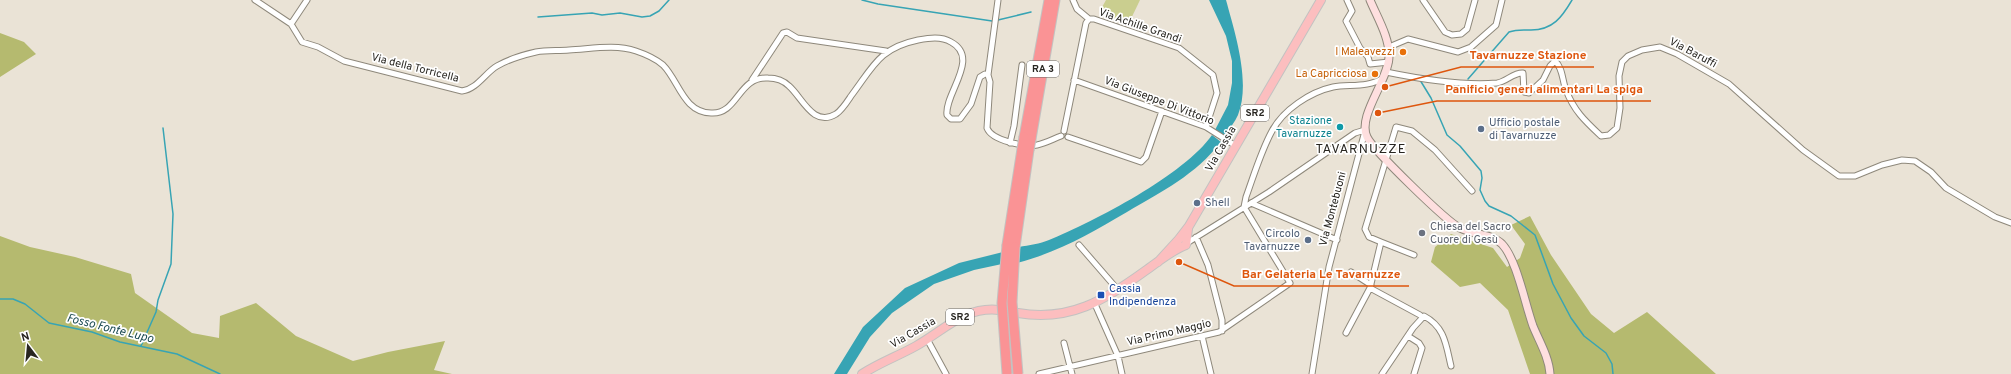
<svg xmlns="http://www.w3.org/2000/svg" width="2011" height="374" font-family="Overpass,sans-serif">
	<rect width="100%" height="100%" fill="#eae3d6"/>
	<!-- green -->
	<path fill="#cace8f" d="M 1106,0 L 1140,0 L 1128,25 L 1100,11 Z"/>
	<!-- forest -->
	<path fill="#b5ba6f" d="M 0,33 L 24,42 L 36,54 L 0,77 Z
		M 1530,216 L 1551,255 L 1591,314 L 1614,333 L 1647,312 L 1716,374 L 1530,374 L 1508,310 L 1480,283 L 1460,287 L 1431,262 L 1435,247 L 1451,234 L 1493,248 L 1507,267 L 1520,258 L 1525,244 L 1511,225 Z
		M 0,236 L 30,247 L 75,257 L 131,274 L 135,293 L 192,333 L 219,338 L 220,316 L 256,303 L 296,336 L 353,361 L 388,352 L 445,341 L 434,370 L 452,374 L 0,374 Z"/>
	<!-- water -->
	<path fill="#37a4b4" d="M 1209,0 L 1226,0 C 1235,33 1251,82 1238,115 C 1235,122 1229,129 1225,136 L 1215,130 L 1228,105 L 1232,83 L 1232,61 L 1226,36 Z
		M 1212,135 L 1221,142 C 1195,175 1163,191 1127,212 C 1091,233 1059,252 1017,263 L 1019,247 C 1029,245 1040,244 1049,240 C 1095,221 1184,175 1212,135 Z
		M 1003,252 L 1002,264 L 974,270 L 934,284 L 892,313 L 870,337 L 847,374 L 834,374 L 863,327 L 905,288 L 959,263 Z"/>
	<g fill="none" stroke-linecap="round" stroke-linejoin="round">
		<!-- stream -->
		<path stroke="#37a4b4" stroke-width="1.5" d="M 862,0 L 878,4 L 992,21
			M 538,17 L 592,13 L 602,15 L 620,13 L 642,17 L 650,16 L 659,11 L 669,0
			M 998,20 L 1031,12
			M 1468,79 L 1509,32 C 1517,29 1523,30 1531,30 C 1553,30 1562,17 1572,0
			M 1420,80 L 1431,98 L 1447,135 L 1460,146 L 1481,171 L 1482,178 L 1480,190 L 1485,201 L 1489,206 L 1511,216 L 1535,235 L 1553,284 L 1571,318 L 1584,336 L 1606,353 L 1612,364 L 1613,374
			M 0,299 L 13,299 L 25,304 L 49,323 L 92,332 L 120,342 L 177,354 L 220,374
			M 141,346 L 156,312 L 158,300 L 171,264 L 173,214 L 163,128"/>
		<!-- minor casing -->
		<g stroke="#8e887b" stroke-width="7">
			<path id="minor" d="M 255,0 L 291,24 L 307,0
				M 1073,0 L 1077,9 L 1089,19
				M 1347,0 L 1352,11 L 1346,21 L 1360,48 L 1368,57 L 1370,64 L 1389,62
				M 1423,0 L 1445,32 L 1452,35 L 1461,34 L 1467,29 L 1475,0
				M 1089,19 L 1094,19 L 1179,48 L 1213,75 L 1217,93 L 1206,127
				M 291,24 L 302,42 L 318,47 L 344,61 L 462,91 C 477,89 485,73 497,66 C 509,59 523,55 536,52 C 546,50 558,51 569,50 C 591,49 615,44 636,51 C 645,54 656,59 663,65 C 679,81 683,112 711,113 C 738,115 738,76 768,78 C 776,78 783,80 789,86 C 802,97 813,128 836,114 C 842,110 847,102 851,96 C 873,67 879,48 918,40 C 929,38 941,36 951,42 C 981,58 944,94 947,115 L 951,119 L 960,119 L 971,104 L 980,77 L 985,74 L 988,75 L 990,82 L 987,128 C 992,141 1025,147 1037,145 C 1046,143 1053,139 1061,136
				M 1389,47 L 1408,39 L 1458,52 L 1471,47 L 1496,25 L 1502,0
				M 1386,72 C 1420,79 1463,86 1497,83 C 1506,82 1514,72 1523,73 L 1524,92 L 1529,93 L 1543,80 L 1550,66 L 1555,61 C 1563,68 1562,80 1566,90 C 1574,111 1585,121 1601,136 L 1609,135 L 1617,128 L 1620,108 L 1619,76 L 1622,62 L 1628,56 L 1642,50 L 1660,47 L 1677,54 L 1729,84 L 1803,150 L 1839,176 L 1855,176 L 1882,165 L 1902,160 L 1915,161 L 1931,172 L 1946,188 L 1995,217 L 2011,223
				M 988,75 L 998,0
				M 752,80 L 783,33 L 787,32 L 797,38 L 886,51
				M 1074,80 L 1206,127 L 1236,146
				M 1064,131 L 1086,23 L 1089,19
				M 1068,137 L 1141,162 L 1146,157 L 1162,111
				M 1010,143 L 1014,126 L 1022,65
				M 1251,203 L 1337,240
				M 1244,207 L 1246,197 C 1254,175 1261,151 1272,131 C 1283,110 1310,92 1333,87 C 1349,84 1368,88 1383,78
				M 1196,237 L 1208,265 L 1222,320 L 1222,331
				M 1381,242 L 1414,255
				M 1187,243 L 1269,192 L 1355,133 L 1365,130
				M 1079,245 L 1118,290
				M 1351,272 L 1371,285
				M 1370,288 L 1420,315
				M 1094,302 L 1118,356 L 1122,374
				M 1346,333 L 1370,288 L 1381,242 L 1369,237 L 1365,229 L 1396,127 L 1412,131 L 1435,150 L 1472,191
				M 1202,336 L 1211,374
				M 1408,336 L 1419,343 L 1422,348 L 1414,374
				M 927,339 L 946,374
				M 1064,343 L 1072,374
				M 1039,374 L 1219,332 L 1290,283 L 1244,207
				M 1312,374 L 1329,267 L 1365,131
				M 1382,374 L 1413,328 L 1424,316 C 1445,327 1446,345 1451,366"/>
		</g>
		<!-- secondary casing -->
		<g stroke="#8e887b" stroke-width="9">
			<path id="secondary" d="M 1370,0 C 1377,17 1390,38 1389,57 C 1388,81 1357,116 1367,137 C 1373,150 1447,222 1460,228 C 1473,235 1491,233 1502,244 C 1517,260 1525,304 1533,326 C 1539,341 1549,357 1550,374"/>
		</g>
		<!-- primary casing -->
		<g stroke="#c3c2c1" stroke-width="10">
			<path id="primary" d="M 1158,262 L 1179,239 L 1189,226 L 1321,0
				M 1018,313 C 1070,322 1105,300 1145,271 C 1158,262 1172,250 1186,245 L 1188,229
				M 862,374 C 879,363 898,356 916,346 C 943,331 965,306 999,310"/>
		</g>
		<!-- motorway casing -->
		<g stroke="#c3c2c1" stroke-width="11">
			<path id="motorway" d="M 1024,137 L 1049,0
				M 1031,139 L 1055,0
				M 1007,245 L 1022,149
				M 1015,247 L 1029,150"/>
		</g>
		<!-- minor -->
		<use href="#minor" stroke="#fff" stroke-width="5"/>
		<!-- secondary -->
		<use href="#secondary" stroke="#fedfdf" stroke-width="7"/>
		<!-- primary -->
		<use href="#primary" stroke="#fcbebf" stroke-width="8"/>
		<!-- motorway -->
		<use href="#motorway" stroke="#fa9395" stroke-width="9"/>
		<!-- motorway-bridge casing -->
		<g stroke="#c3c2c1" stroke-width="11" stroke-linecap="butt">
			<path id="motorway-bridge" d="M 1022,149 L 1024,137
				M 1029,150 L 1031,139
				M 1015,247 L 1012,302 L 1018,374
				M 1007,374 L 1002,303 L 1007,245"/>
		</g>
		<!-- motorway-bridge -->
		<use href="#motorway-bridge" stroke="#fa9395" stroke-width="9"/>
	</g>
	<!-- markers -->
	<g fill="#e8710a" stroke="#fff" stroke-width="1.5">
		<circle cx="1403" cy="52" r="4"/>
		<circle cx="1375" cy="74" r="4"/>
	</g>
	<circle fill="#0f9aa8" stroke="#fff" stroke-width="1.5" cx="1340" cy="127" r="4"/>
	<g fill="#5c6f8a" stroke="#fff" stroke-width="1.5">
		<circle cx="1481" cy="129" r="4"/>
		<circle cx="1197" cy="203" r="4"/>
		<circle cx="1308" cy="240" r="4"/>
	</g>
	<circle fill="#6b7280" stroke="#fff" stroke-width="1.5" cx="1422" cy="233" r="4"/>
	<rect fill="#1a4fb4" stroke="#fff" stroke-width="1.5" x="1097" y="291" width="8" height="8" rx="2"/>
	<g text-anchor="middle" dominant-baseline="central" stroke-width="3.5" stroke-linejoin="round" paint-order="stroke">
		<!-- shield labels -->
		<g fill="#fff" stroke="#686764" stroke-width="1">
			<rect x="1027" y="61" width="32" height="16" rx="3"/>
			<rect x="1241" y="105" width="28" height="16" rx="3"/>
			<rect x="946" y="309" width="28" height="16" rx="3"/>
		</g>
		<g font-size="10" font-weight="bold" fill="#282621">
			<text x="1043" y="69">RA 3</text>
			<text x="1255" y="113">SR2</text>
			<text x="960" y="317">SR2</text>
		</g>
		<!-- street labels -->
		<g font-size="11" fill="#282621" stroke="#fff">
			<text transform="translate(1140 26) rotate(19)">Via Achille Grandi</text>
			<text transform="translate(1693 53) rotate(28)">Via Baruffi</text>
			<text transform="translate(415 68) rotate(14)">Via della Torricella</text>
			<text transform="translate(1159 101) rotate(21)">Via Giuseppe Di Vittorio</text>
			<text transform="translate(1221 149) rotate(-60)">Via Cassia</text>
			<text transform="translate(1333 209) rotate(-75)">Via Montebuoni</text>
			<text transform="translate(913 333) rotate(-30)">Via Cassia</text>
			<text transform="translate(1169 333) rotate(-13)">Via Primo Maggio</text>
		</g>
		<!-- food labels -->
		<g font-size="11" fill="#c56008" stroke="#fff" text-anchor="end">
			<text x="1395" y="52">I Maleavezzi</text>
			<text x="1367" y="74">La Capricciosa</text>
		</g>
		<!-- culture labels -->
		<g font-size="11" fill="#0d838f" stroke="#fff" text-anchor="end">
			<text x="1332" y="121">Stazione<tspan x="1332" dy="13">Tavarnuzze</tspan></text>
		</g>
		<!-- service labels -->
		<g font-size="11" fill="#4e5e75" stroke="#fff" text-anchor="start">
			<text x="1489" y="123">Ufficio postale<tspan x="1489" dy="13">di Tavarnuzze</tspan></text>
			<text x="1205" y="203">Shell</text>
			<text x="1300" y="234" text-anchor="end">Circolo<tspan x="1300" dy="13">Tavarnuzze</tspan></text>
		</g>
		<!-- worship labels -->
		<g font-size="11" fill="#5b616d" stroke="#fff" text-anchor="start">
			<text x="1430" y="227">Chiesa del Sacro<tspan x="1430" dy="13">Cuore di Gesù</tspan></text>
		</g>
		<!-- transit labels -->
		<g font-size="11" fill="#164399" stroke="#fff" text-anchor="start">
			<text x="1109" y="289">Cassia<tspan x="1109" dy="13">Indipendenza</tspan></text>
		</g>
		<!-- water labels -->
		<g font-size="12" font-style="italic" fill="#1c4b52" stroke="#fff">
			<text transform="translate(110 329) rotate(14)">Fosso Fonte Lupo</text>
		</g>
		<!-- quarter labels -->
		<g font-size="13" letter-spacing="1" fill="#282621" stroke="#fff">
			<text x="1361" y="150">TAVARNUZZE</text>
		</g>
	</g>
	<!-- callouts -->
	<path fill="none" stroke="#de560d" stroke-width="1.5" d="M1385 87L1461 67H1594M1378 113L1437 101H1651M1179 262L1234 286H1409"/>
	<g fill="#de560d" stroke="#fff" stroke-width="1.5">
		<circle cx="1385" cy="87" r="4"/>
		<circle cx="1378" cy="113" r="4"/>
		<circle cx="1179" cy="262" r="4"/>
	</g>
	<g font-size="12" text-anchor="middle" font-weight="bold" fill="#de560d" stroke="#fff" stroke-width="3.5" stroke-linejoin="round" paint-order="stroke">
		<text x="1528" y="59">Tavarnuzze Stazione</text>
		<text x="1544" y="93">Panificio generi alimentari La spiga</text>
		<text x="1321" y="278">Bar Gelateria Le Tavarnuzze</text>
	</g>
	<!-- north arrow -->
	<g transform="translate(28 346) rotate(344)" stroke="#ffffff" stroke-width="3" paint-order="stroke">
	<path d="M0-3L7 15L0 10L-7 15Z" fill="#282621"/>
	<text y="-6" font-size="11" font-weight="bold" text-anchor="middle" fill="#282621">N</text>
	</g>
</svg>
